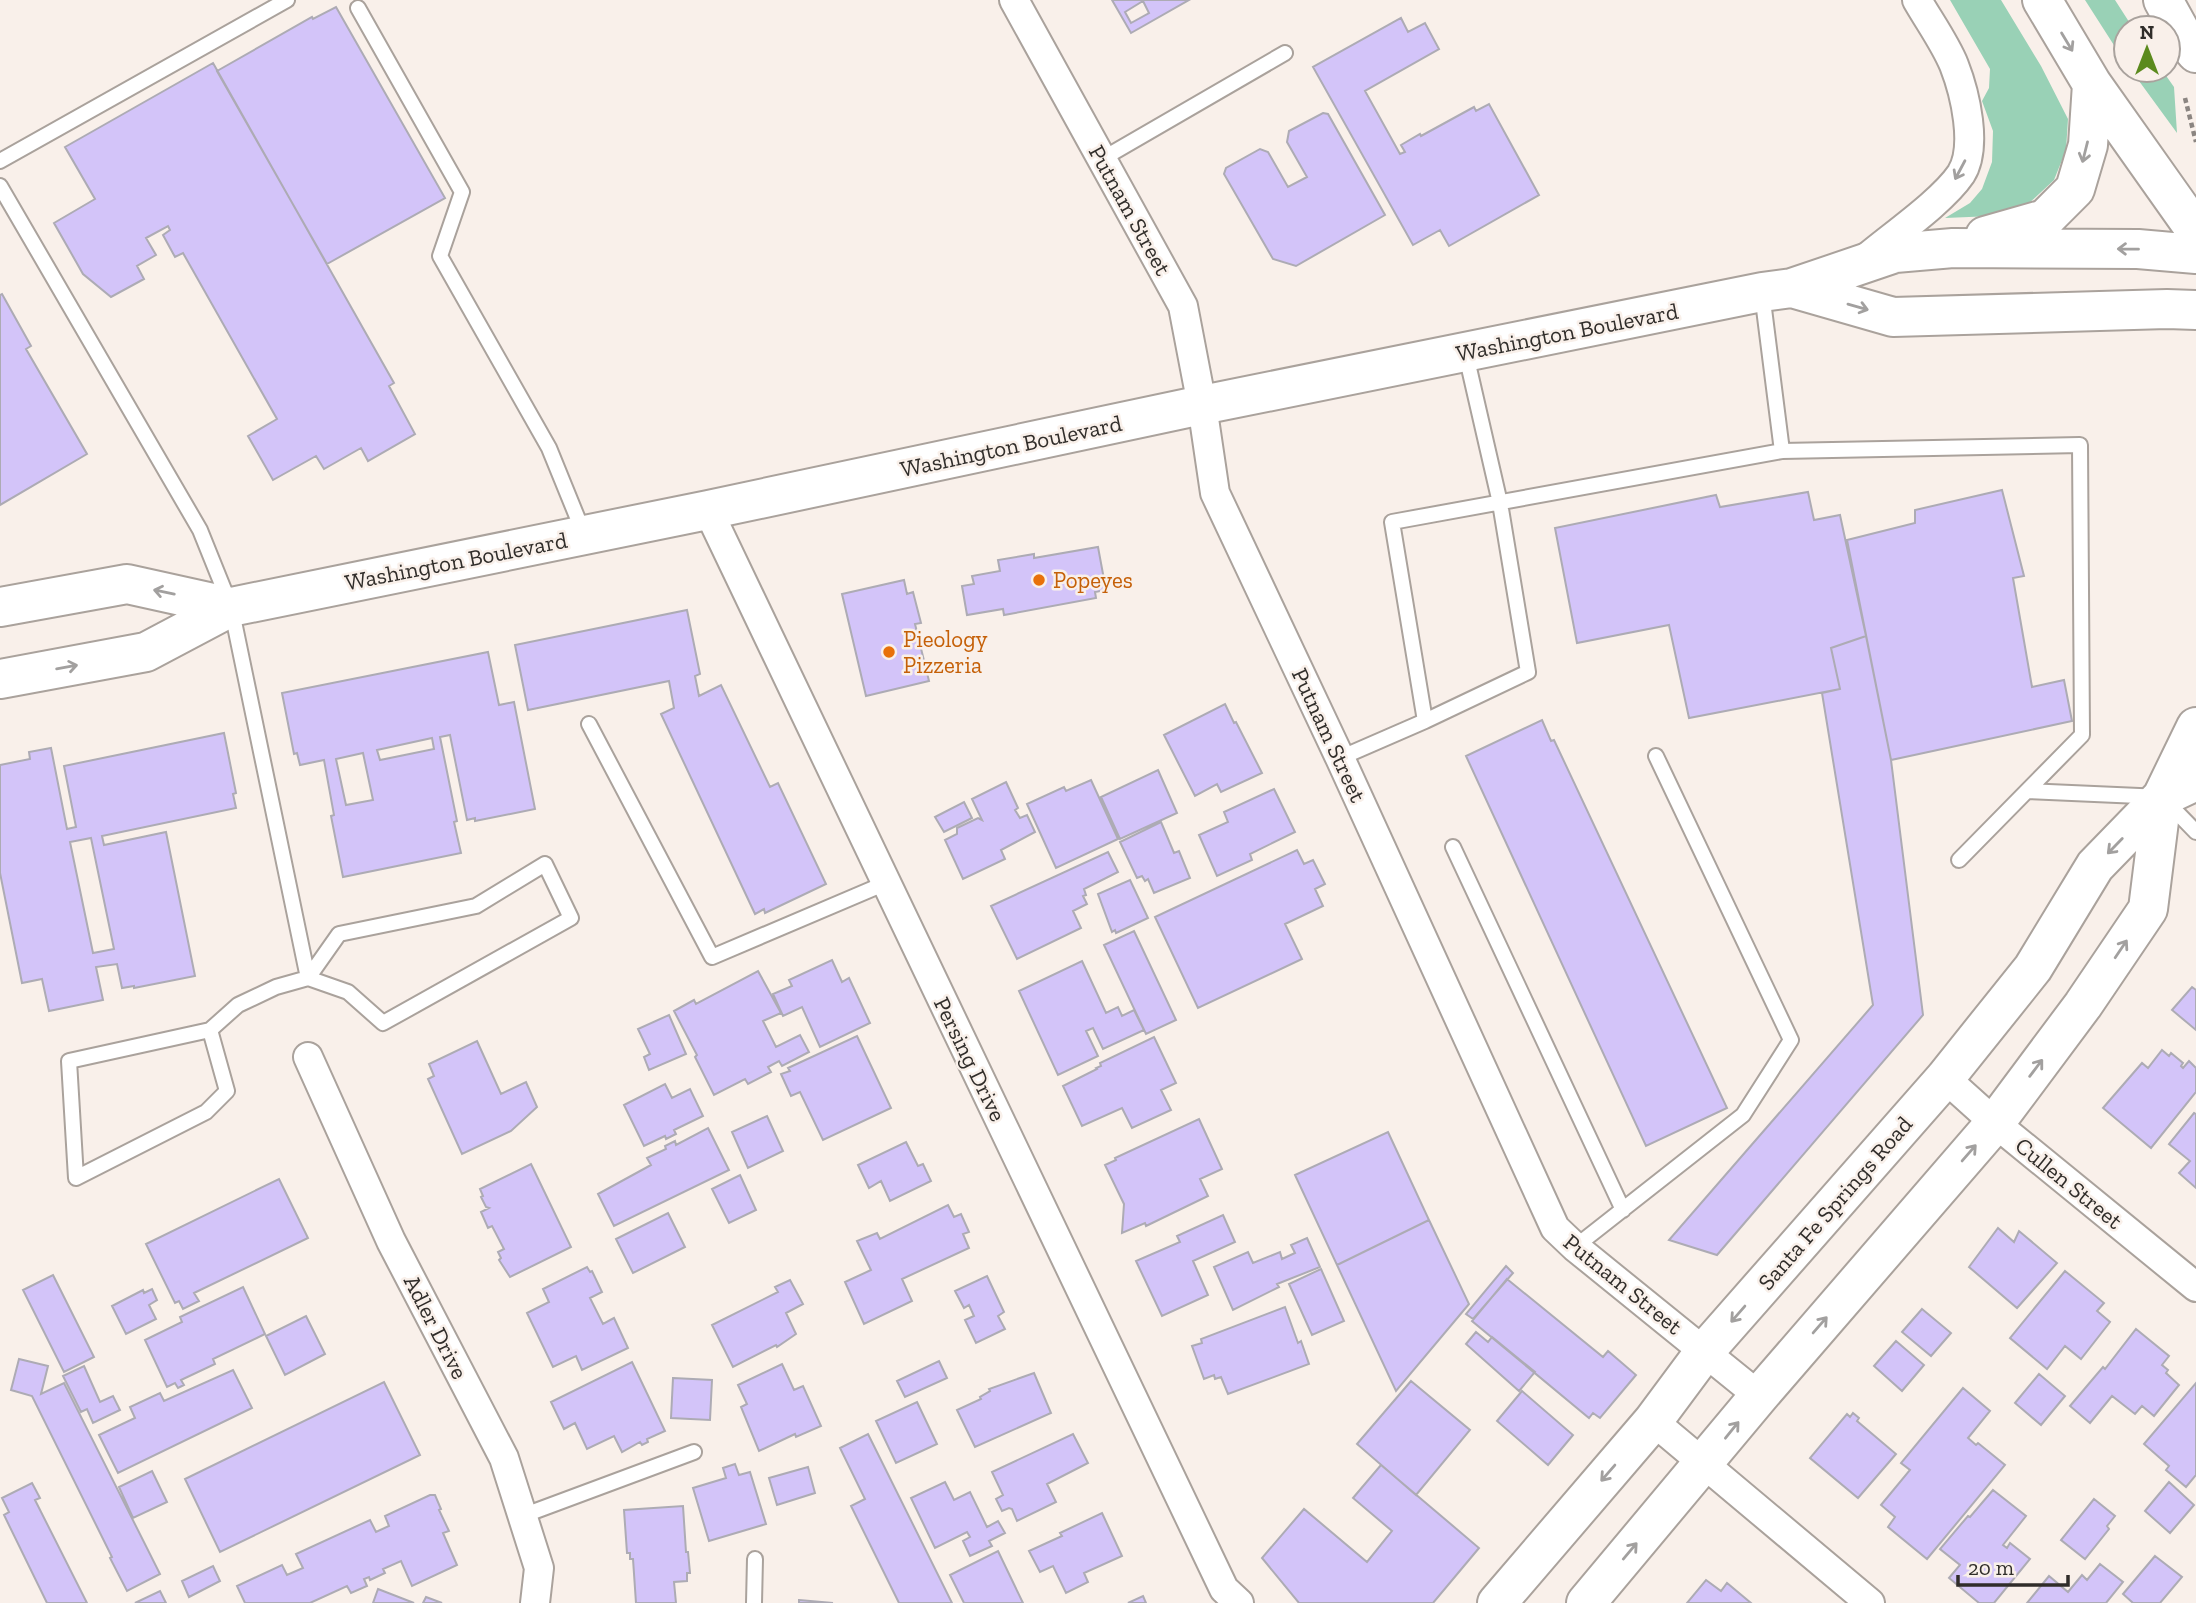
<svg xmlns="http://www.w3.org/2000/svg" width="2196" height="1603" font-family="'Zilla Slab',serif">
	<rect width="100%" height="100%" fill="#f9f0ea"/>
	<!-- green -->
	<path fill="#99d1b6" d="M 1950,0 L 2001,0 L 2041,66 L 2068,119 L 2066,150 L 2054,180 L 2026,206 L 1993,216 L 1945,218 L 1970,203 L 1982,189 L 1992,162 L 1993,131 L 1982,101 L 1989,88 L 1990,69 Z
		M 2085,0 L 2115,0 L 2133,28 L 2126,28 L 2126,64 Z
		M 2131,70 L 2162,70 L 2174,87 L 2177,133 Z"/>
	<!-- building -->
	<path fill="#d3c4f9" stroke="#adabb4" stroke-width="2" fill-rule="evenodd" d="M 1112,0 L 1189,0 L 1131,33 ZM 1143,1 L 1149,13 L 1131,23 L 1125,12 Z
		M 336,7 L 445,198 L 327,264 L 217,71 L 312,17 L 313,19 Z
		M 1401,18 L 1408,32 L 1425,23 L 1439,49 L 1365,91 L 1400,154 L 1405,152 L 1401,145 L 1420,134 L 1421,136 L 1474,107 L 1476,111 L 1489,104 L 1539,195 L 1449,246 L 1440,230 L 1413,245 L 1313,67 Z
		M 213,63 L 394,383 L 389,386 L 415,434 L 368,461 L 361,448 L 324,469 L 316,456 L 273,480 L 248,436 L 277,419 L 183,253 L 175,257 L 163,235 L 170,230 L 168,226 L 146,238 L 156,255 L 137,266 L 144,279 L 111,297 L 83,274 L 54,223 L 95,199 L 65,147 Z
		M 1323,113 L 1328,114 L 1385,215 L 1296,266 L 1273,259 L 1224,174 L 1226,168 L 1260,149 L 1268,152 L 1288,187 L 1307,177 L 1287,142 L 1289,131 Z
		M 2,294 L 31,346 L 26,349 L 87,454 L 0,505 L 0,295 Z
		M 2002,490 L 2024,576 L 2013,578 L 2032,687 L 2064,680 L 2072,721 L 1891,760 L 1847,540 L 1915,523 L 1915,510 Z
		M 1808,492 L 1814,520 L 1840,515 L 1866,636 L 1831,648 L 1840,689 L 1689,718 L 1669,625 L 1577,643 L 1555,528 L 1716,495 L 1720,507 Z
		M 1098,547 L 1106,590 L 1095,592 L 1096,598 L 1004,615 L 1003,609 L 967,615 L 962,586 L 974,584 L 972,576 L 1000,571 L 998,560 L 1034,554 L 1034,558 Z
		M 904,580 L 907,594 L 913,592 L 921,623 L 915,624 L 929,681 L 866,696 L 842,594 Z
		M 687,610 L 700,674 L 695,676 L 699,696 L 721,685 L 770,787 L 778,783 L 826,884 L 765,913 L 764,909 L 755,914 L 661,714 L 674,708 L 669,681 L 528,710 L 515,645 Z
		M 1866,636 L 1891,760 L 1923,1015 L 1717,1255 L 1669,1240 L 1873,1005 L 1822,693 L 1840,689 L 1831,648 Z
		M 488,652 L 499,705 L 514,702 L 535,809 L 475,821 L 475,818 L 467,820 L 450,735 L 440,737 L 457,821 L 454,822 L 461,853 L 343,877 L 331,816 L 334,815 L 324,760 L 300,765 L 297,753 L 294,754 L 282,693 ZM 432,738 L 434,749 L 380,760 L 377,750 ZM 363,753 L 373,800 L 346,805 L 336,759 Z
		M 1225,704 L 1234,723 L 1236,722 L 1262,773 L 1221,792 L 1217,784 L 1195,796 L 1164,735 Z
		M 1542,720 L 1551,741 L 1554,740 L 1727,1108 L 1646,1146 L 1466,756 Z
		M 224,733 L 236,793 L 233,794 L 236,808 L 102,836 L 104,845 L 166,832 L 195,976 L 134,988 L 134,986 L 122,988 L 117,964 L 96,967 L 103,1000 L 49,1011 L 42,979 L 22,983 L 0,873 L 0,765 L 30,759 L 29,752 L 51,748 L 67,829 L 76,827 L 64,766 ZM 91,838 L 114,949 L 93,953 L 70,842 Z
		M 1158,770 L 1177,813 L 1120,839 L 1101,797 Z
		M 1091,780 L 1118,839 L 1056,868 L 1027,804 L 1064,787 L 1066,791 Z
		M 1006,782 L 1018,808 L 1015,810 L 1020,818 L 1027,815 L 1035,832 L 1001,850 L 1005,859 L 963,879 L 945,840 L 957,834 L 957,828 L 978,818 L 982,820 L 972,799 Z
		M 1274,789 L 1295,832 L 1250,854 L 1252,860 L 1217,876 L 1199,835 L 1228,822 L 1224,812 Z
		M 964,802 L 972,818 L 944,832 L 935,817 Z
		M 1161,822 L 1174,853 L 1179,851 L 1190,878 L 1154,893 L 1148,879 L 1145,881 L 1142,876 L 1137,878 L 1120,842 Z
		M 1297,850 L 1304,864 L 1313,860 L 1325,884 L 1315,889 L 1323,906 L 1285,924 L 1302,959 L 1198,1008 L 1155,917 Z
		M 1108,852 L 1118,872 L 1084,889 L 1086,895 L 1083,896 L 1087,904 L 1073,911 L 1081,928 L 1017,959 L 991,906 Z
		M 1130,880 L 1148,918 L 1116,933 L 1115,930 L 1112,932 L 1098,894 Z
		M 1134,931 L 1176,1020 L 1146,1034 L 1104,945 Z
		M 832,960 L 842,982 L 849,978 L 870,1023 L 820,1047 L 802,1007 L 783,1016 L 773,994 L 792,986 L 789,980 Z
		M 1082,961 L 1106,1013 L 1118,1007 L 1122,1016 L 1134,1010 L 1144,1030 L 1103,1049 L 1093,1028 L 1086,1031 L 1098,1056 L 1058,1075 L 1019,991 Z
		M 758,971 L 781,1013 L 763,1021 L 776,1047 L 800,1035 L 809,1052 L 782,1066 L 779,1061 L 768,1067 L 771,1072 L 748,1084 L 745,1079 L 714,1095 L 695,1057 L 697,1055 L 674,1011 L 694,1000 L 696,1004 Z
		M 2192,987 L 2196,990 L 2196,1030 L 2172,1010 Z
		M 669,1015 L 686,1054 L 649,1070 L 644,1057 L 650,1054 L 638,1029 Z
		M 857,1036 L 891,1108 L 823,1140 L 800,1092 L 791,1096 L 781,1074 L 790,1071 L 788,1068 Z
		M 1154,1037 L 1176,1083 L 1161,1090 L 1171,1110 L 1132,1128 L 1122,1108 L 1082,1126 L 1063,1086 L 1097,1069 L 1096,1068 L 1101,1066 L 1100,1063 Z
		M 477,1041 L 501,1094 L 526,1082 L 537,1107 L 511,1131 L 462,1154 L 428,1079 L 434,1076 L 429,1064 Z
		M 2162,1050 L 2169,1056 L 2171,1053 L 2183,1063 L 2181,1066 L 2183,1068 L 2189,1061 L 2196,1068 L 2196,1092 L 2151,1148 L 2103,1108 L 2142,1063 L 2148,1068 Z
		M 665,1084 L 672,1098 L 690,1089 L 703,1116 L 674,1130 L 676,1134 L 666,1139 L 665,1136 L 644,1146 L 624,1105 Z
		M 2194,1113 L 2196,1114 L 2196,1188 L 2179,1173 L 2190,1161 L 2169,1144 Z
		M 767,1116 L 783,1151 L 748,1168 L 732,1132 Z
		M 1199,1119 L 1222,1169 L 1200,1179 L 1208,1196 L 1146,1226 L 1145,1223 L 1122,1233 L 1124,1204 L 1105,1165 L 1116,1160 L 1115,1158 Z
		M 708,1128 L 729,1170 L 614,1226 L 598,1194 L 651,1165 L 647,1158 L 666,1149 L 665,1146 L 675,1141 L 676,1145 Z
		M 1388,1132 L 1429,1220 L 1337,1265 L 1295,1175 Z
		M 906,1142 L 918,1166 L 923,1164 L 931,1181 L 890,1201 L 881,1181 L 869,1188 L 858,1165 Z
		M 531,1164 L 571,1247 L 510,1277 L 499,1260 L 501,1258 L 498,1252 L 504,1249 L 492,1226 L 488,1228 L 481,1212 L 489,1208 L 486,1207 L 481,1197 L 483,1196 L 480,1189 Z
		M 740,1175 L 756,1210 L 729,1223 L 712,1189 Z
		M 279,1179 L 308,1238 L 194,1293 L 199,1301 L 183,1309 L 179,1301 L 175,1303 L 146,1244 Z
		M 948,1205 L 954,1217 L 961,1214 L 969,1232 L 963,1234 L 969,1248 L 902,1279 L 912,1301 L 864,1324 L 845,1282 L 871,1270 L 857,1241 L 877,1233 L 880,1239 Z
		M 668,1213 L 685,1247 L 633,1273 L 616,1239 Z
		M 1223,1215 L 1235,1242 L 1193,1261 L 1208,1295 L 1162,1316 L 1136,1261 L 1180,1242 L 1177,1236 Z
		M 1429,1220 L 1469,1304 L 1396,1391 L 1337,1265 Z
		M 1998,1228 L 2014,1242 L 2019,1231 L 2057,1263 L 2017,1308 L 1969,1267 Z
		M 1307,1238 L 1320,1267 L 1277,1284 L 1279,1287 L 1233,1310 L 1214,1267 L 1248,1252 L 1253,1263 L 1280,1252 L 1282,1259 L 1295,1253 L 1291,1245 Z
		M 1506,1266 L 1513,1273 L 1473,1319 L 1466,1314 Z
		M 587,1267 L 590,1272 L 592,1271 L 602,1292 L 590,1298 L 603,1324 L 614,1318 L 628,1348 L 582,1370 L 576,1356 L 553,1367 L 527,1313 L 549,1302 L 543,1289 Z
		M 1321,1269 L 1344,1321 L 1312,1335 L 1289,1284 Z
		M 2065,1271 L 2104,1303 L 2097,1311 L 2110,1322 L 2081,1359 L 2065,1346 L 2047,1369 L 2010,1338 Z
		M 53,1275 L 94,1357 L 64,1372 L 23,1290 Z
		M 987,1276 L 1004,1312 L 998,1316 L 1005,1329 L 976,1343 L 965,1320 L 974,1316 L 969,1305 L 964,1308 L 955,1291 Z
		M 1507,1279 L 1603,1357 L 1608,1351 L 1636,1375 L 1600,1418 L 1593,1413 L 1589,1418 L 1472,1321 Z
		M 790,1280 L 803,1304 L 786,1313 L 796,1334 L 777,1347 L 776,1345 L 733,1367 L 712,1325 L 778,1292 L 775,1287 Z
		M 243,1287 L 265,1334 L 213,1359 L 215,1364 L 181,1380 L 184,1385 L 178,1388 L 175,1383 L 167,1387 L 145,1340 L 182,1322 L 180,1317 Z
		M 152,1289 L 157,1300 L 149,1305 L 156,1319 L 126,1334 L 112,1306 L 143,1290 L 144,1293 Z
		M 1285,1307 L 1298,1343 L 1301,1341 L 1309,1364 L 1228,1394 L 1221,1377 L 1215,1379 L 1214,1375 L 1204,1379 L 1192,1346 L 1202,1343 L 1201,1339 Z
		M 1922,1309 L 1951,1333 L 1931,1356 L 1902,1332 Z
		M 306,1316 L 325,1354 L 285,1375 L 266,1336 Z
		M 2136,1329 L 2169,1356 L 2162,1365 L 2168,1370 L 2166,1373 L 2179,1385 L 2154,1416 L 2142,1406 L 2135,1414 L 2112,1396 L 2090,1423 L 2070,1406 L 2103,1367 L 2105,1369 Z
		M 1476,1332 L 1488,1342 L 1492,1337 L 1535,1372 L 1519,1391 L 1466,1344 Z
		M 1896,1341 L 1924,1365 L 1902,1391 L 1874,1366 Z
		M 19,1359 L 48,1366 L 41,1394 L 64,1383 L 160,1574 L 127,1591 L 110,1558 L 112,1557 L 32,1396 L 11,1390 Z
		M 939,1361 L 947,1378 L 905,1397 L 897,1381 Z
		M 632,1362 L 665,1431 L 647,1439 L 648,1442 L 642,1445 L 640,1442 L 622,1452 L 614,1436 L 587,1449 L 575,1423 L 564,1429 L 551,1402 Z
		M 782,1364 L 794,1390 L 803,1386 L 821,1426 L 796,1437 L 795,1434 L 759,1451 L 741,1407 L 747,1404 L 738,1385 Z
		M 84,1366 L 100,1402 L 113,1396 L 120,1410 L 93,1423 L 87,1409 L 81,1412 L 63,1376 Z
		M 233,1370 L 252,1408 L 118,1473 L 99,1435 L 135,1418 L 130,1407 L 160,1393 L 164,1401 Z
		M 1034,1373 L 1051,1413 L 975,1447 L 957,1410 L 981,1399 L 980,1397 L 990,1391 L 989,1389 Z
		M 2039,1374 L 2065,1396 L 2041,1425 L 2015,1403 Z
		M 673,1378 L 712,1380 L 710,1420 L 671,1418 Z
		M 1411,1381 L 1470,1430 L 1416,1495 L 1357,1444 Z
		M 384,1382 L 420,1455 L 220,1552 L 185,1479 Z
		M 2196,1383 L 2196,1475 L 2186,1487 L 2166,1470 L 2169,1466 L 2144,1444 Z
		M 1963,1388 L 1990,1411 L 1968,1438 L 1976,1445 L 1978,1443 L 2005,1465 L 1927,1559 L 1888,1527 L 1895,1517 L 1881,1505 L 1910,1470 L 1901,1463 Z
		M 1522,1391 L 1573,1435 L 1548,1465 L 1497,1421 Z
		M 917,1402 L 937,1444 L 896,1463 L 876,1421 Z
		M 1853,1413 L 1859,1418 L 1857,1421 L 1896,1454 L 1858,1498 L 1810,1458 L 1847,1414 L 1850,1417 Z
		M 868,1434 L 952,1603 L 899,1603 L 851,1506 L 865,1499 L 840,1448 Z
		M 1073,1434 L 1088,1463 L 1047,1484 L 1056,1502 L 1017,1521 L 1012,1509 L 1009,1508 L 1002,1511 L 996,1499 L 1003,1495 L 992,1472 Z
		M 735,1464 L 739,1475 L 750,1472 L 766,1524 L 709,1541 L 693,1488 L 726,1478 L 723,1468 Z
		M 1381,1465 L 1479,1548 L 1433,1603 L 1299,1603 L 1262,1558 L 1304,1509 L 1367,1562 L 1392,1531 L 1353,1498 Z
		M 808,1467 L 815,1493 L 777,1505 L 769,1478 Z
		M 152,1471 L 167,1502 L 133,1518 L 119,1487 Z
		M 945,1482 L 954,1500 L 970,1492 L 987,1527 L 998,1521 L 1005,1533 L 989,1541 L 992,1546 L 970,1556 L 963,1541 L 970,1537 L 967,1532 L 935,1548 L 911,1498 Z
		M 2169,1482 L 2194,1505 L 2170,1533 L 2145,1511 Z
		M 32,1483 L 40,1498 L 35,1500 L 87,1603 L 47,1603 L 4,1515 L 9,1512 L 2,1498 Z
		M 1993,1490 L 2026,1516 L 2003,1545 L 2007,1548 L 2010,1543 L 2030,1559 L 1994,1603 L 1979,1603 L 1949,1578 L 1960,1565 L 1940,1549 L 1968,1516 L 1970,1517 Z
		M 430,1495 L 435,1495 L 441,1509 L 439,1510 L 449,1531 L 443,1533 L 457,1565 L 412,1586 L 401,1561 L 383,1569 L 385,1573 L 370,1580 L 369,1577 L 364,1579 L 367,1586 L 351,1593 L 347,1586 L 310,1603 L 245,1603 L 237,1586 L 282,1565 L 287,1575 L 303,1568 L 296,1554 L 370,1520 L 376,1532 L 389,1526 L 385,1516 Z
		M 2094,1499 L 2115,1516 L 2107,1526 L 2109,1529 L 2085,1559 L 2061,1540 Z
		M 683,1506 L 686,1552 L 688,1552 L 690,1573 L 687,1573 L 687,1581 L 674,1582 L 676,1603 L 636,1603 L 633,1559 L 630,1559 L 630,1553 L 627,1553 L 624,1510 Z
		M 1102,1513 L 1122,1556 L 1084,1573 L 1088,1582 L 1066,1593 L 1053,1566 L 1040,1572 L 1029,1551 L 1062,1536 L 1060,1533 Z
		M 998,1551 L 1023,1603 L 964,1603 L 950,1575 Z
		M 2155,1556 L 2182,1577 L 2160,1603 L 2133,1603 L 2123,1594 Z
		M 2100,1564 L 2123,1582 L 2106,1603 L 2027,1603 L 2049,1576 L 2068,1592 L 2082,1575 L 2087,1580 Z
		M 213,1566 L 220,1581 L 189,1597 L 182,1581 Z
		M 1706,1580 L 1721,1591 L 1727,1583 L 1751,1603 L 1687,1603 Z
		M 378,1589 L 414,1603 L 373,1603 Z
		M 160,1591 L 166,1603 L 135,1603 Z
		M 1143,1596 L 1146,1603 L 1128,1603 Z
		M 426,1597 L 442,1603 L 423,1603 Z
		M 799,1600 L 833,1603 L 799,1603 Z"/>
	<g fill="none" stroke-linecap="round" stroke-linejoin="round">
		<!-- service casing -->
		<g stroke="#aaa29c" stroke-width="18">
			<path id="service" d="M 358,8 L 462,192 L 440,256 L 549,448 L 584,534
				M 1102,159 L 1285,53
				M 0,161 L 287,0
				M 0,186 L 200,530 L 231,607 L 308,978 L 276,987 L 238,1005 L 210,1030 L 69,1061 L 76,1178 L 206,1112 L 227,1091 L 210,1030
				M 1762,293 L 1782,451
				M 1425,721 L 1392,522 L 1782,451 L 2080,445 L 2082,735 L 1959,860
				M 589,724 L 712,957 L 886,883
				M 1340,758 L 1425,721 L 1528,672 L 1500,503 L 1466,355
				M 2029,791 L 2162,797 L 2196,832
				M 1453,847 L 1623,1210
				M 545,864 L 571,918 L 383,1023 L 348,992 L 308,978 L 339,934 L 476,906 Z
				M 1575,1247 L 1743,1115 L 1791,1040 L 1656,756
				M 522,1516 L 694,1452
				M 754,1603 L 755,1559"/>
		</g>
		<!-- minor casing -->
		<g stroke="#aaa29c" stroke-width="32">
			<path id="minor" d="M 1014,0 L 1183,306 L 1202,405 L 1215,493 L 1340,758 L 1555,1228 L 1575,1247 L 1759,1396
				M 1865,259 C 1892,236 1942,202 1961,174 C 1978,147 1965,93 1954,65 C 1945,43 1929,21 1917,0
				M 708,510 L 1224,1589 L 1239,1603
				M 308,1057 L 391,1241 L 504,1458 L 539,1568 L 535,1603
				M 1945,1078 L 1995,1123 L 2196,1287
				M 1653,1421 L 1870,1603"/>
		</g>
		<!-- secondary casing -->
		<g stroke="#aaa29c" stroke-width="42">
			<path id="secondary" d="M 1497,1603 L 1653,1421 L 1705,1351 L 1945,1078 L 2033,968 L 2095,866 L 2162,797 L 2196,727
				M 1586,1603 L 1759,1396 L 1995,1123 L 2083,1005 L 2148,909 L 2162,797"/>
		</g>
		<!-- primary casing -->
		<g stroke="#aaa29c" stroke-width="42">
			<path id="primary" d="M 2042,0 L 2092,84 L 2196,231
				M 2163,0 L 2185,40 L 2196,53
				M 1985,236 L 2045,219 L 2075,189 L 2088,145 L 2092,84
				M 1792,288 L 1893,317 L 2167,309 L 2196,310
				M 0,607 L 127,584 L 231,607
				M 0,679 L 146,652 L 231,607 L 708,510 L 1202,405 L 1762,292 L 1792,288 L 1895,253 L 1953,248 L 2138,249 L 2196,254
				M 2162,797 L 2196,781"/>
		</g>
		<!-- path -->
		<path stroke="#8b8581" stroke-width="4.5" stroke-dasharray="5 3.5" stroke-linecap="butt" d="M 2185,98 L 2196,142"/>
		<!-- service -->
		<use href="#service" stroke="#fff" stroke-width="14"/>
		<!-- minor -->
		<use href="#minor" stroke="#fff" stroke-width="28"/>
		<!-- secondary -->
		<use href="#secondary" stroke="#fff" stroke-width="38"/>
		<!-- primary -->
		<use href="#primary" stroke="#fff" stroke-width="38"/>
	</g>
	<!-- one-way arrows -->
	<defs><path id="oneway-shaft" d="M-6 0H5M1.5-3L5.5 0L1.5 3" fill="none" stroke-width="1.6" stroke-linecap="round" stroke-linejoin="round" transform="scale(1.75)"/></defs>
	<g stroke="#a2a09f">
		<use href="#oneway-shaft" transform="translate(2067 42) rotate(59)"/>
		<use href="#oneway-shaft" transform="translate(2085 152) rotate(104)"/>
		<use href="#oneway-shaft" transform="translate(1960 170) rotate(118)"/>
		<use href="#oneway-shaft" transform="translate(2128 249) rotate(-179)"/>
		<use href="#oneway-shaft" transform="translate(1858 307) rotate(16)"/>
		<use href="#oneway-shaft" transform="translate(164 592) rotate(-168)"/>
		<use href="#oneway-shaft" transform="translate(67 667) rotate(-10)"/>
		<use href="#oneway-shaft" transform="translate(2115 846) rotate(134)"/>
		<use href="#oneway-shaft" transform="translate(2121 949) rotate(-56)"/>
		<use href="#oneway-shaft" transform="translate(2036 1068) rotate(-53)"/>
		<use href="#oneway-shaft" transform="translate(1969 1153) rotate(-49)"/>
		<use href="#oneway-shaft" transform="translate(1738 1314) rotate(131)"/>
		<use href="#oneway-shaft" transform="translate(1820 1325) rotate(-49)"/>
		<use href="#oneway-shaft" transform="translate(1732 1430) rotate(-51)"/>
		<use href="#oneway-shaft" transform="translate(1608 1473) rotate(131)"/>
		<use href="#oneway-shaft" transform="translate(1630 1551) rotate(-50)"/>
	</g>
	<!-- markers -->
	<g fill="#e8710a" stroke="#f9f0ea" stroke-width="2.5">
		<circle cx="1039" cy="580" r="7"/>
		<circle cx="889" cy="652" r="7"/>
	</g>
	<g text-anchor="middle" dominant-baseline="central" stroke-width="5" stroke-linejoin="round" paint-order="stroke">
		<!-- street labels -->
		<g font-size="23" fill="#302d2a" stroke="#f9f0ea">
			<text transform="translate(1130 210) rotate(61)">Putnam Street</text>
			<text transform="translate(1567 332) rotate(-11)">Washington Boulevard</text>
			<text transform="translate(1011 446) rotate(-12)">Washington Boulevard</text>
			<text transform="translate(456 561) rotate(-11)">Washington Boulevard</text>
			<text transform="translate(1329 735) rotate(65)">Putnam Street</text>
			<text transform="translate(970 1059) rotate(64)">Persing Drive</text>
			<text transform="translate(2069 1183) rotate(39)">Cullen Street</text>
			<text transform="translate(1835 1203) rotate(-49)">Santa Fe Springs Road</text>
			<text transform="translate(1623 1284) rotate(39)">Putnam Street</text>
			<text transform="translate(436 1327) rotate(63)">Adler Drive</text>
		</g>
		<!-- food labels -->
		<g font-size="23" fill="#c56008" stroke="#f9f0ea" text-anchor="start">
			<text x="1053" y="580">Popeyes</text>
			<text x="903" y="639">Pieology<tspan x="903" dy="26">Pizzeria</tspan></text>
		</g>
	</g>
	<!-- north arrow -->
	<g transform="translate(2147 49)"><circle r="33" fill="#f9f0ea" stroke="#a9a29d" stroke-width="2"/>
	<path d="M0-5L12 26L0 18L-12 26Z" fill="#5b8a1d"/>
	<text y="-10" font-size="19" font-weight="bold" text-anchor="middle" fill="#302d2a">N</text>
	</g>
	<!-- scale -->
	<path d="M1958 1575v10h110v-10" fill="none" stroke="#302d2a" stroke-width="3.5"/>
	<text x="1968" y="1575" font-size="21" fill="#302d2a" stroke="#f9f0ea" stroke-width="5" paint-order="stroke">20 m</text>
</svg>
